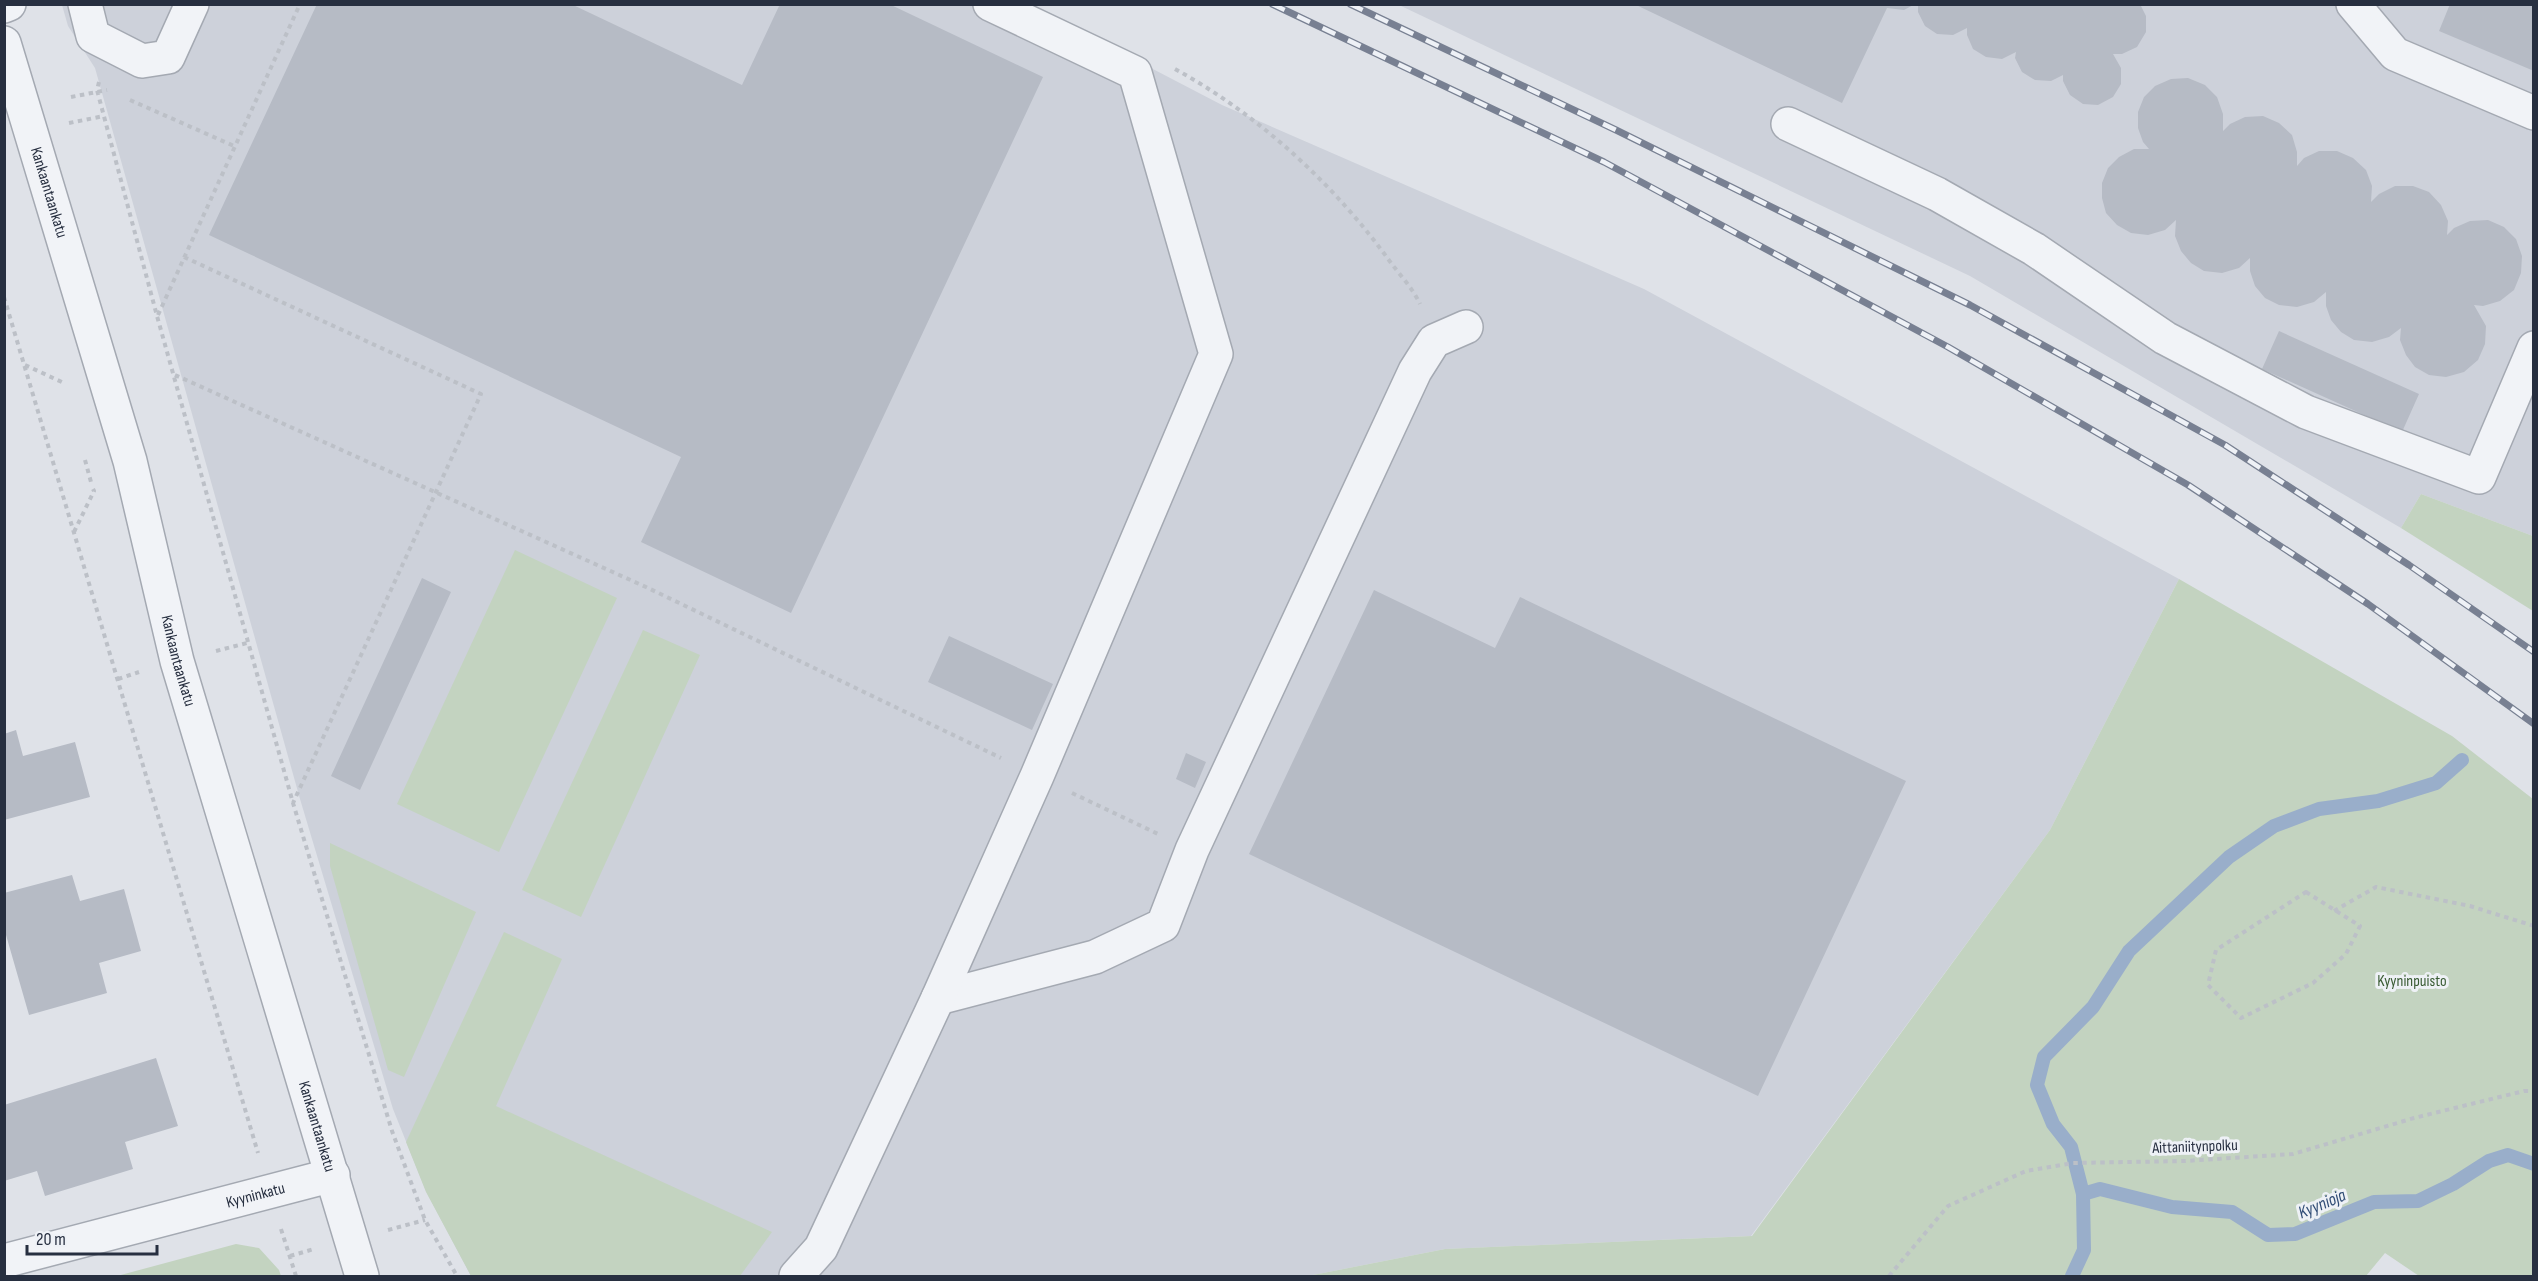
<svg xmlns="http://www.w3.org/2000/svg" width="2538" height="1281" font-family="'Sofia Sans Condensed',sans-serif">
	<rect width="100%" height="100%" fill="#dfe2e8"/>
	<!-- built -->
	<path fill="#cdd1da" d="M 62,5 L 1030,5 L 1222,105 L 1644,289 L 2179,579 L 2050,830 L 1751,1236 L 1445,1249 L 1308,1276 L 471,1276 L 426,1191 L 393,1109 L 300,799 L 95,68 L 68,26 Z
		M 1399,5 L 2533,5 L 2533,536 L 2421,494 L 2401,528 L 1970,276 Z"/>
	<!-- green -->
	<path fill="#c3d3c0" d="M 2421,494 L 2533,536 L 2533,611 L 2401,528 Z
		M 515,550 L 617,598 L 499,852 L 397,804 Z
		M 2179,579 L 2452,736 L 2533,799 L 2533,1276 L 2419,1276 L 2385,1253 L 2366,1276 L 1308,1276 L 1445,1249 L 1752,1236 L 2050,830 Z
		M 643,630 L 700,655 L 581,917 L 522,890 Z
		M 330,843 L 476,912 L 404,1077 L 388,1070 L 330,866 Z
		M 504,932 L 562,959 L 496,1106 L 772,1232 L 740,1276 L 471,1276 L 426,1192 L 406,1142 Z
		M 236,1244 L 259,1248 L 279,1270 L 281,1276 L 117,1276 Z"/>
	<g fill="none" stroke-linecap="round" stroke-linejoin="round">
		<!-- stream -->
		<path stroke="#99aeca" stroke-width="14" d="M 2083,1194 L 2100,1189 L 2172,1207 L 2232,1212 L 2268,1235 L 2295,1234 L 2374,1202 L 2418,1201 L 2453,1184 L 2489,1161 L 2508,1155 L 2534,1164
			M 2072,1276 L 2084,1250 L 2083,1194 L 2071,1147 L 2053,1124 L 2037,1085 L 2044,1057 L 2093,1007 L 2129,951 L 2229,857 L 2274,826 L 2319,809 L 2378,801 L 2436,783 L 2462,760"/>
	</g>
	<!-- building -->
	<path fill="#b6bbc5" d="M 317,4 L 571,4 L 742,85 L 780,4 L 889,4 L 1043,77 L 791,613 L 641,542 L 681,457 L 209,235 Z
		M 1634,4 L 1915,4 L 1904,10 L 1887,8 L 1842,103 Z
		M 1918,4 L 2140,4 L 2146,16 L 2146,32 L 2137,47 L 2122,54 L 2113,54 L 2121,68 L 2121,84 L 2113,97 L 2098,105 L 2083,104 L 2070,95 L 2063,81 L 2063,75 L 2051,81 L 2035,80 L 2022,72 L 2015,58 L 2016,52 L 2002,59 L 1986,57 L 1973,49 L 1967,35 L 1967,28 L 1953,35 L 1937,34 L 1925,26 L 1918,12 Z
		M 2450,4 L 2534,4 L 2534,71 L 2439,31 Z
		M 2188,78 L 2205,85 L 2217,97 L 2223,114 L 2223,131 L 2230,124 L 2245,117 L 2263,116 L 2279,123 L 2292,135 L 2297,152 L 2297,166 L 2304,158 L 2319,151 L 2337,151 L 2353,158 L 2366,170 L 2372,186 L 2371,202 L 2379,194 L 2395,186 L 2413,186 L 2429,192 L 2441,205 L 2448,221 L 2447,235 L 2454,228 L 2470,221 L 2488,220 L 2504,227 L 2516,239 L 2522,256 L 2521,273 L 2514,290 L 2500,301 L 2483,306 L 2474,305 L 2486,326 L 2485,344 L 2478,360 L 2464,372 L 2446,377 L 2429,375 L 2415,367 L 2406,355 L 2400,340 L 2401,328 L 2389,337 L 2372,342 L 2354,340 L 2341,332 L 2331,320 L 2326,306 L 2326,292 L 2314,302 L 2297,307 L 2279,305 L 2265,298 L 2255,286 L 2250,271 L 2250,258 L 2239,268 L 2222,273 L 2204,271 L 2191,263 L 2181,251 L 2175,236 L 2176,220 L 2165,230 L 2148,235 L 2131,233 L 2117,225 L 2106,213 L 2102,198 L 2102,183 L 2108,168 L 2119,157 L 2134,149 L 2149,149 L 2143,142 L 2138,128 L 2138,112 L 2144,97 L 2155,86 L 2171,79 Z
		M 2279,331 L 2419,394 L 2402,432 L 2262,369 Z
		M 422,578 L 451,592 L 360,790 L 331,776 Z
		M 1374,590 L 1495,648 L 1520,597 L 1906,781 L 1758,1096 L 1249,854 Z
		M 949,636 L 1053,684 L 1032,730 L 928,682 Z
		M 16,730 L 23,756 L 75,742 L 90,797 L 4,820 L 4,734 Z
		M 1186,753 L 1206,762 L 1195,788 L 1176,779 Z
		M 72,875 L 80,901 L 124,889 L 141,951 L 99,963 L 107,993 L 29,1015 L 4,928 L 4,893 Z
		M 156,1058 L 178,1126 L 125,1142 L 133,1169 L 45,1196 L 37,1171 L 4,1181 L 4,1105 Z"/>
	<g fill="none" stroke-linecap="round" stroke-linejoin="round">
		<!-- minor casing -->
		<g stroke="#a4a9b2" stroke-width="36">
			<g id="minor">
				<path d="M 85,4 L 93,36 L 142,61 L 168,57 L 192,4"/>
				<path d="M 2353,4 L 2395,54 L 2534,113"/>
				<path d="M 4,6 L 9,4"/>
				<path id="s1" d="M 4,43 L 130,461 L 177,661 L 362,1276"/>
				<path d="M 1788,124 L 1937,194 L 2034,249 L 2165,338 L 2306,412 L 2479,477 L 2534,348"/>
				<path d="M 938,998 L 1095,957 L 1163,925 L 1192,850 L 1415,371 L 1434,341 L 1466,327"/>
				<path id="s2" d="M 4,1261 L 333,1175"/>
				<path d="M 796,1276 L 821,1248 L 938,998 L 1037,776 L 1216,354 L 1135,73 L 990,4"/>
			</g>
		</g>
		<!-- path -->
		<path stroke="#bcc0c7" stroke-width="4" stroke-dasharray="4.5 4.5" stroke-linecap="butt" d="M 1175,69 C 1259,115 1335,185 1391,263 C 1401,276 1413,289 1420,304
			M 99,82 L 97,90 L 157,316 L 293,803 L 392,1131 L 425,1220 L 457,1276
			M 71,97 L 107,90
			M 130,100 L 234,146
			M 69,123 L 104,116
			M 184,257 L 481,394 L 293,803
			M 4,297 L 258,1153
			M 158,315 L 300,4
			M 25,365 L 64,383
			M 175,375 L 646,587 L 1001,758
			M 85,460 L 91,482
			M 74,532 L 94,491 L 93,489
			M 216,651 L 247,643
			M 118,679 L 139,672
			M 1072,793 L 1158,834
			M 2306,892 L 2360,926 L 2346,954 L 2313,983 L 2241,1018 L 2208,985 L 2216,950 Z
			M 2334,911 L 2376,887 L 2470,906 L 2534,926
			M 281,1229 L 296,1276
			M 388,1230 L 425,1220
			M 290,1256 L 314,1249
			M 1889,1276 L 1948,1206 L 2026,1171 L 2073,1163 L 2185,1161 L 2293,1154 L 2414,1118 L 2524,1091 L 2534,1091"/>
		<!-- minor -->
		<use href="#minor" stroke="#f1f3f7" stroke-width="33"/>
		<!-- rail casing -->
		<g stroke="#788092" stroke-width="7">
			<path id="rail" d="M 1272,4 L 1604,162 L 1948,347 L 2188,485 L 2368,604 L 2534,724
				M 1350,4 L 1616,130 L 1970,305 L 2225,445 L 2409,565 L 2534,652"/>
		</g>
		<!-- rail -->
		<use href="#rail" stroke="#eef1f6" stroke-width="4.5" stroke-dasharray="14" stroke-linecap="butt"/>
	</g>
	<g text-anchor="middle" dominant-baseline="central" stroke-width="6" stroke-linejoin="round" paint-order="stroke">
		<!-- street labels -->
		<g font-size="16" fill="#272f40" stroke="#eef1f6">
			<text stroke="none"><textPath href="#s1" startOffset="156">Kankaantaankatu</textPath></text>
			<text stroke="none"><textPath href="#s1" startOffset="642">Kankaantaankatu</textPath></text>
			<text stroke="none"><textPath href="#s1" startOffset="1128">Kankaantaankatu</textPath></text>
			<text transform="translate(2195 1147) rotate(-2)">Aittaniitynpolku</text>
			<text stroke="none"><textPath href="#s2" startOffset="260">Kyyninkatu</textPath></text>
		</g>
		<!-- park labels -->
		<g font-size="16" fill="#3a5c34" stroke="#eef1f6">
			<text x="2412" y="981">Kyyninpuisto</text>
		</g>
		<!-- water labels -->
		<g font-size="18" font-style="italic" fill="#304c75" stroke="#eef1f6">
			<text transform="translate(2322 1204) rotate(-23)">Kyynioja</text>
		</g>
	</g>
	<!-- border -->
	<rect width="2538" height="1281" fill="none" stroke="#272f40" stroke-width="12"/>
	<!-- scale -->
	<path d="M27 1245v9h130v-9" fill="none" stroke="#272f40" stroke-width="3"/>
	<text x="36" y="1245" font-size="18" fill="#272f40" stroke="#eef1f6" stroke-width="4.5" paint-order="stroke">20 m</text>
</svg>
